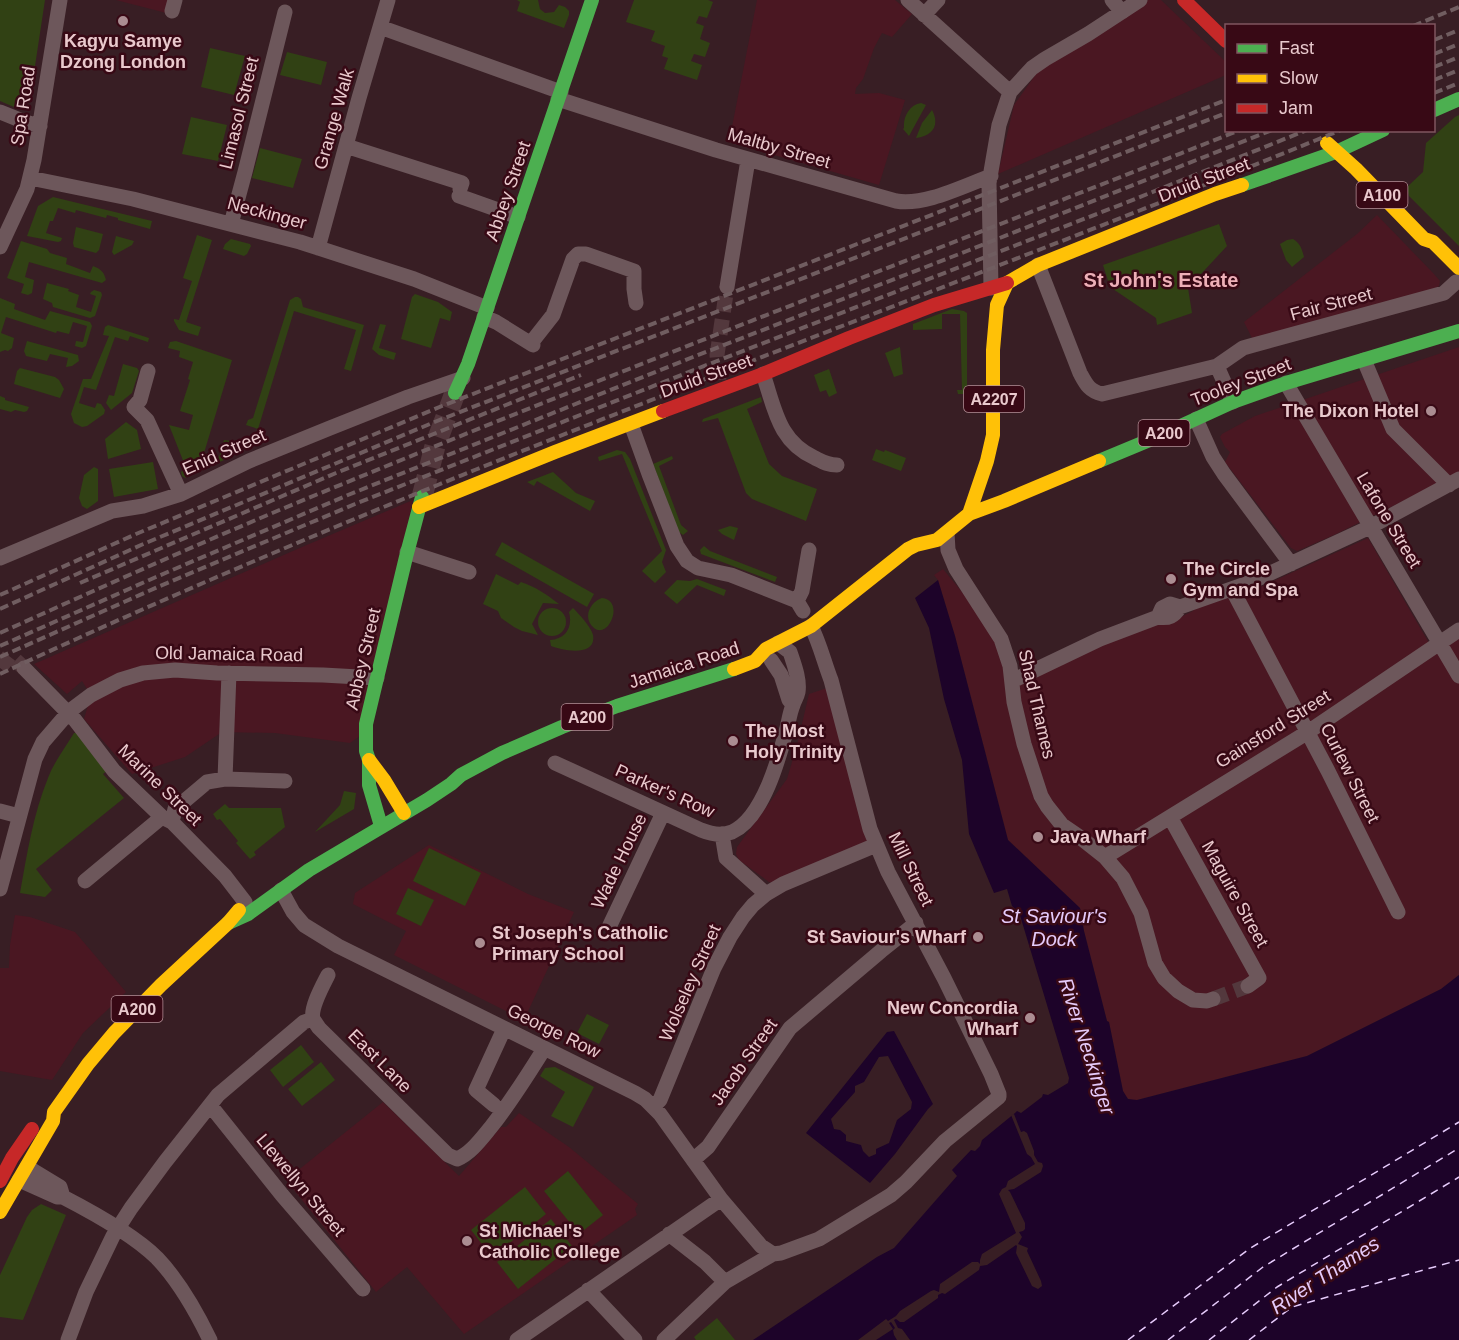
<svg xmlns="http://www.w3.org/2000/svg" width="1459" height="1340" font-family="Helvetica,sans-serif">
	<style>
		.built { fill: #4a1722 }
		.green { fill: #314114 }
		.water { fill: #1d0329; fill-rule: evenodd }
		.pier { fill: #381e24 }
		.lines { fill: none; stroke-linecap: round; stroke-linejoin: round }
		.ferry { stroke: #e5cafa; stroke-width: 1.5; stroke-dasharray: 8 6; stroke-linecap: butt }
		.street-tunnel { stroke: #53383d; stroke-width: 15; stroke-dasharray: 15 8; stroke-linecap: butt }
		.secondary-tunnel { stroke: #53383d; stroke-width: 21; stroke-dasharray: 21 10; stroke-linecap: butt }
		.street { stroke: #6d575b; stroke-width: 15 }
		.fast { stroke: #4caf50; stroke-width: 14 }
		.slow { stroke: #ffc107; stroke-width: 14 }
		.jam { stroke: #c62828; stroke-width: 14 }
		.rail { stroke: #705d60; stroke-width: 4; stroke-dasharray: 9 4.5; stroke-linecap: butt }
		.poi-dot { fill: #ab8d92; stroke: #380915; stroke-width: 2 }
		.labels { text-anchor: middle; stroke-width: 5; stroke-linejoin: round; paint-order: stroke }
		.shield { fill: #380915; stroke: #b48f96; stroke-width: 1.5 }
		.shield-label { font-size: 16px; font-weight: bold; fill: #e9c9cd }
		.poi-label { font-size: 18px; font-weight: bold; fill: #e9c9cd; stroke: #380915; text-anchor: start }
		.street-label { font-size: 18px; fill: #e9c9cd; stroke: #380915 }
		.neighbourhood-label { font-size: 20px; font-weight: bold; fill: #edafb7; stroke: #380915 }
		.water-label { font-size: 20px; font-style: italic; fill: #e5cafa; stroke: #380915 }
	</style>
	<rect width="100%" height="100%" fill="#381e24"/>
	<path class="built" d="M116,0H178L174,15Z
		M757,0H895L912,14L892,37L882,33L874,48L863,79L856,88L855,94L879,93L905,100L879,185L729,142Z
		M1148,0H1161L1226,62V75L998,174L1014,105L1041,67Z
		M1377,215L1434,274L1440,281L1439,286L1436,288L1253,340L1244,322L1357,234Z
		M1459,347V472L1452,477L1334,535L1297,551L1291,548L1225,462L1230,452L1225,447L1220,437L1222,434L1255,416Z
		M413,500L360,736L350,743L275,733L222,732L185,757L132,774L84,719L91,695L82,681L67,694L34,664L302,547Z
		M1368,538L1433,650L1459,634V975L1441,989L1307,1056L1137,1100H1131L1126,1097L1123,1091L1109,1022L1107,1021L1084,931L1080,908L1008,840L955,636L938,580L934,575L943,569L967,598L999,645L1005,664L1006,691L1147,624H1167L1193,611L1197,604L1223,595L1247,593Z
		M830,687L870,840L775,883L769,882L739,860L736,854L737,847L787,779L797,745L809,694Z
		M429,845L528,894L574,912L524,1020L394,955L406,931L353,904L355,893Z
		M15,915L30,917L75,932L126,992L83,1033L52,1080L0,1071V968H9L10,945Z
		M383,1102L459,1176L501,1127H506L519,1113L569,1147L638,1204L635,1209L637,1215L464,1334L407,1267L376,1292L286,1180Z"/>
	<path class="green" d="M0,0H45L30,99L14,107L0,101Z
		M517,0H538L540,9L545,13L554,12L559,5L565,7L569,11V15L564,28L517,11L520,2Z
		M634,0H708L713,2L707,18L699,16L696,23L704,26L700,39L710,43L705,57L694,54L691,61L702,65L697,80L664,69L668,58L662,56L665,46L651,41L655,31L626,22Z
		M210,48L245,56L234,95L201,87Z
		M287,52L327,62L321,85L280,75Z
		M921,103L926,105L909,136L903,129L904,128C903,117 909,105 921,103Z
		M932,110C940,125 933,136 916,138L922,123Z
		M1459,115V246L1409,196L1407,187L1423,172L1426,143L1455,117Z
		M191,117L227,125L218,161L182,154Z
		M260,148L302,159L293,188L252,178Z
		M53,197L152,221L150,229L118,220V218L107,215L106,218L76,210L75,213L58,208L53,221H50L46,233L62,238L61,241L58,242L27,236L38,206Z
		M1219,224L1227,246L1188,288L1192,313L1157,325L1156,318L1110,287L1103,265Z
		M76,227L103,234L99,250L96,253L74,247L73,243Z
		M197,235L212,240L186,322L201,327L198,336L179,330L174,321V319L179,320L192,281L183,278Z
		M116,236L134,241L132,245L114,255L112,252Z
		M231,239L250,244L251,246L247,254L244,256L223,249L225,244Z
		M1293,239C1300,243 1302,249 1304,257L1292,267L1286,260L1280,244L1287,240Z
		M21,241L47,249L50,253L67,258L66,264L90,273L93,266C101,269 104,272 106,280L102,283L29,262L25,277L34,280L32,293L28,295L21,293L24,284L7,278Z
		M47,283L69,289L68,291L79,295L76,307L91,312L96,296L90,294L91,292L94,290L101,292L102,295L95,316L90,318L53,307L52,303L43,299Z
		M415,294L438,302L452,312L450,321L440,318L431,348L401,339L412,297Z
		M295,297H298L301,299L303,307L364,325L351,371L344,369L356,330L294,311L258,429L246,425L248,420L253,418L290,300Z
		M0,298L15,304L14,309L45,320L50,311L90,322L92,326L86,346L82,348L75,346L76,341L83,342L87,326L73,322L69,334L57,331L56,333L6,317L1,333L14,338L12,348L8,351L5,350L0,352Z
		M952,309L964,311L967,313V394H958L957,390H962L960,314H942V329L913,330V324Z
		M380,324L386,325L379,348L396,353L394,360L379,355L372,349Z
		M108,325L149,338L148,342L130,336L128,341L115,337L96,390L84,387L79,403L95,408L97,403L101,404L105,410L104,414L87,426L82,427L74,423L71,414L83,379H91L109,336L103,335L105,327Z
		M27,341L78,355L79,361L72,366L66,367L68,358L50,354L47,361L26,356L24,351Z
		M176,341L232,360L204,453L219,457L224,440L231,441L230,447L237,454L185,478L182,476L181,472L186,468L169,425L189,430L193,415L180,411L190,380L188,379L193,362L179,357L180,351L168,348L170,342Z
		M900,347L903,374L894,377L885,353Z
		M123,364L137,368L139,371L132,393L111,410L106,403L109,395L114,396Z
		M20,368L55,377L59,380L64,389L60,398L14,384L17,371Z
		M829,369L837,393L829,397L826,390L820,392L814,375Z
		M0,396L5,398V400L29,407L27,411L24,412L15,410L11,412L0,409Z
		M761,397L762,402L747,409L769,464L782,476L817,489L806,521L752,499L746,493L718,418L702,422L703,419Z
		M126,422L137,430L141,449L108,459L105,439Z
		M876,449L884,452L885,450L906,458L901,471L872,460Z
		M617,450L625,452L630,459L666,550L662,562L666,572L655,583L642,571L662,551L622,454L599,461L598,457Z
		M672,456L673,459L659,466L681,525L688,531L683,535L679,532L653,464Z
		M153,462L158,489L114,497L109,469Z
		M94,467L98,469V501L87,509L82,506L79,498L84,475Z
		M553,472L576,493L595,501L590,511L537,481L534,486L527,482Z
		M730,526L738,528L734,540L722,534L718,530Z
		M502,542L594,594L587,607L495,555Z
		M704,546L710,551L777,577L775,582L701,554L700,550Z
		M496,574L518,585L521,582C536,587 546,594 559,604L543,603L532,624L538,635L522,631L514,627L501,618L498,611L483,604Z
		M697,579L726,590L724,596L697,585L677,604L664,593L677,580L690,581Z
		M602,598C625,600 609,640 594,628C582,618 590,602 602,598Z
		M538 622a14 14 0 1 1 28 0a14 14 0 1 1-28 0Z
		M573,608C579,614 591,627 593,635C597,658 561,650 551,646L550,640C566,639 573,627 569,612Z
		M74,733H77L109,769L103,774L124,798L36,869L52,890L45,897L20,893C27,854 33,815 48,778C54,762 65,748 74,733Z
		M344,791L356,793L354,809L315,832L340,805Z
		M225,804L229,808H281L285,827L254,852L256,855L250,859L236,843L238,841L220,819L217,820L213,814Z
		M429,848L481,873L465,906L413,881Z
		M408,888L434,900L421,926L396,914Z
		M587,1014L609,1025L599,1044L577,1033Z
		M301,1045L314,1062L283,1087L270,1070Z
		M321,1062L335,1080L302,1106L288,1089Z
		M555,1067L594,1087L573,1127L551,1116L565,1092L540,1076L545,1068Z
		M568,1171L603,1215L579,1234L544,1191Z
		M525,1187L546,1214L492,1257L471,1230Z
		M41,1204L66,1215L23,1320L0,1317V1275L27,1217L32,1210Z
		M551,1219L572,1246L518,1289L497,1262Z
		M717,1318L735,1340H696L694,1337Z"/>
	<path class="water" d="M938,580L955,636L1008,840L1080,908L1084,931L1107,1021L1109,1022L1123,1091L1128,1099L1137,1100L1307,1056L1441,989L1459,975V1340H753L877,1257L894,1248L957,1176L952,1170L971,1150L975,1151L980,1146L982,1140L1015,1113L1017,1111L1021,1113L1042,1097L1043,1094L1048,1095L1068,1083L1069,1078L1019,912L1012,906L1007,889L994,893L969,834L962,760L944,699L929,628L915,598Z
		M894,1031L933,1104L928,1109L895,1154L870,1183L806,1133L887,1032ZM888,1056L912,1102L911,1109L897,1120L889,1143L876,1149V1154L869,1157L863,1151L861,1145L846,1141V1135L840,1130L834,1129L831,1119L855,1092V1086L864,1082L879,1057Z"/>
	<path class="pier" d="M1014,1114L1021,1132L1024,1131L1027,1133L1034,1151V1155L1038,1162L1042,1163L1043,1166L1041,1172L1014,1189L1008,1190L1010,1192L1025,1223V1229L1023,1231L1019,1232L1022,1237L1018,1244L1028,1248L1027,1251L1041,1281L1042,1286L1038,1289L1032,1286L1016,1253L1017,1246L1016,1245L987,1265L980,1266L979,1270L945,1294L942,1293L938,1295V1298L904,1322H900L896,1319L894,1320L898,1328L902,1329L910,1340H897L894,1335L893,1330L895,1328L891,1322L889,1323L893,1329L876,1340H858L886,1319L888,1321L896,1316L900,1311L931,1291L934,1290L939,1292L940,1284L972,1262H978L980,1264V1260L982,1254L1016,1233L999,1194L1002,1189L1006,1187L1008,1181L1035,1164L1031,1157L1027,1154L1011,1115Z"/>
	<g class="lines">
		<path class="ferry" d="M1128,1340L1249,1249L1459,1122
			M1168,1340L1263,1267L1459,1148
			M1209,1340L1277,1287L1459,1177
			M1249,1340L1292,1307L1459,1260"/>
		<path class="street-tunnel" d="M719,380L717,355L727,287
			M0,668L9,656L12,657L24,668
			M1213,999L1248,986"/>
		<path class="secondary-tunnel" d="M422,497L435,446L455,393"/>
		<path class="street" d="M908,0L1010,92
			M1112,0L1122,12
			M172,11L175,0
			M924,15L938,0
			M380,27L561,92
			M558,99L716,150L896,201C925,206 963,186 991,176
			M0,112L25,122L40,126
			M346,146L462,183L460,189
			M30,178L133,199L300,242L414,279L487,308
			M459,196L518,217
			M231,224L245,172L285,12
			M0,247L27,189L34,160L60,0
			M318,248L359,98L388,0
			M1038,265L1080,373C1086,384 1089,391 1102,394L1217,366L1243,348L1250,346L1444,293L1456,282
			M727,287L748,160
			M991,288L989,183L999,125L1010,92L1032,68L1045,59L1088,34L1140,0
			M484,317L496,322L533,345
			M531,343L553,315L573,259L578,254H586L634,271V289L636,303
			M1364,360L1393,429L1449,485
			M1217,366L1233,402
			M148,371L140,400L134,407L147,420L181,494
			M763,374C775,409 778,441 815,458C823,462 828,465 837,465
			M1286,383L1459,676
			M1196,419L1213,457L1224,474L1291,564
			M631,424L649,474L677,546L687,561L698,568L731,575L797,601L803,611
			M947,533L948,550L956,569L1001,639L1010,666L1014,702L1024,744L1041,796L1047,806L1062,825L1081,838L1105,857L1123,878L1141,913L1155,963L1164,978L1178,991L1193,1000L1207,1001L1213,999
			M407,552L469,572
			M0,558L112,511L143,506L181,494L249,461L330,428L408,397L463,378
			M1232,589L1328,771L1398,912
			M797,601L802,591L809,550
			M1158,617L1162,608L1170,604L1180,607L1251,582L1370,527L1459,479
			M771,660L781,675L789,700L793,704
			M24,668L75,720L114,771L162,817L172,822L225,876L245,902
			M1012,681L1100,639L1158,617C1169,619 1174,616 1180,607
			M555,763L701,830C711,834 722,836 732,832C763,818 779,758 787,728C789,720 790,712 793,705C794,701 797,697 798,692C800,679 794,664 790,652L778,643
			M225,779L229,673
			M0,811L19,816
			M1170,817L1259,978L1248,986
			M172,822L175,809L207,782L225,779L285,781
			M722,834L726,858L766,894
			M1105,857L1308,732L1459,630
			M85,881L162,817
			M0,889L35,759L43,742L68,713L75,707L91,695L120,680L143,673L175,670L217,673L323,675L377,678
			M281,890L293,912L304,925L338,946L635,1093L645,1099L660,1114L721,1199L761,1246L773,1254
			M610,925L663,813
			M328,975C323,985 310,1008 313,1019C315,1022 317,1025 319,1028L448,1155L457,1159C471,1153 481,1139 491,1127C511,1102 527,1076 544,1049
			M210,1105L282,1195L363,1289
			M494,1105L476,1090L504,1029
			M653,1107L660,1100L714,968L730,937L743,917L753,905L766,894L783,884L876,845
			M693,1160L708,1147L790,1028L881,951L916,923
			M27,1167L60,1187L63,1197
			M19,1180L57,1197H63C92,1212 134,1235 157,1258C179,1281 196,1311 210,1340
			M669,1234L705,1262L725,1282
			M588,1290L635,1340
			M68,1340L86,1292L113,1236L131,1208L165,1162L218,1095L304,1022L313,1019
			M517,1340L721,1199
			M664,1340L725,1282L773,1254L781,1253L819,1239L891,1195L906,1182L945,1141L999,1097V1094L991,1074L944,978L888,872L870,829L831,680C824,662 820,644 811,626"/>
		<path class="fast" d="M1434,110L1459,99
			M1242,185L1336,152L1383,130
			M455,393L468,364L592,0
			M1099,461L1152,439L1233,402L1286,383L1459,331
			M381,826L369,785V760L366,751V724L406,557L422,497
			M228,923L248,914L309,870L427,800L451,784L461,775L502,753L562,727L617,706L734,669"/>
		<path class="slow" d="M1327,143L1356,169L1424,239L1433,242L1459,268
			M419,507L555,452L663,411
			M969,514L987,461L993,435V350L997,305L1007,283L1038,265L1215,194L1242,185
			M734,669L755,661L766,649L811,626L908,549L916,545L937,540L969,514L1004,501L1099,461
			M369,760L384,780L404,813
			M0,1212L53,1121L54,1112L88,1064L114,1033L161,985L228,923L239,910"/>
		<path class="jam" d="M1184,0L1226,41
			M663,411L763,374L849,338L934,305L1007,283
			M0,1181L12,1158L32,1129"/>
		<path class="rail" d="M1413,26L1459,7
			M1434,40L1459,30
			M1434,54L1459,44
			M1434,67L1459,57
			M1434,80L1459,70
			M1434,93L1459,83
			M80,583L336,473L581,375
			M0,595L136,534L442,406L1226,100
			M0,609L141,545L437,421L1226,113
			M0,633C115,581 229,530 345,483C642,361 942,248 1240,130
			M0,646L156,577L348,495L693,357L967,251L1272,130
			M0,657L160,586L355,504L699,368L1125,203L1307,130
			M0,674C438,470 895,312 1341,130"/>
	</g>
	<g class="poi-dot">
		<circle cx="123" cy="21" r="6"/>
		<circle cx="1431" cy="411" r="6"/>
		<circle cx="1171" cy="579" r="6"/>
		<circle cx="733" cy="741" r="6"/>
		<circle cx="1038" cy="837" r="6"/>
		<circle cx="978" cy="937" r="6"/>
		<circle cx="480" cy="943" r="6"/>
		<circle cx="1030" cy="1018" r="6"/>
		<circle cx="467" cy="1241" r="6"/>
	</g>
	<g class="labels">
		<g class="shield">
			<rect x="1356.5" y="182" width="51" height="26" rx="4.5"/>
			<rect x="964" y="386" width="60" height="26" rx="4.5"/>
			<rect x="1138.5" y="420" width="51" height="26" rx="4.5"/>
			<rect x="561.5" y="704" width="51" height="26" rx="4.5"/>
			<rect x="111.5" y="996" width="51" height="26" rx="4.5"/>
		</g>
		<g class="shield-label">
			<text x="1382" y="201">A100</text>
			<text x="994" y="405">A2207</text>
			<text x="1164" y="439">A200</text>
			<text x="587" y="723">A200</text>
			<text x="137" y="1015">A200</text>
		</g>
		<g class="poi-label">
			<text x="123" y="47" text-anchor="middle">Kagyu Samye<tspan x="123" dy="21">Dzong London</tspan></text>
			<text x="1419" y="417" text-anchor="end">The Dixon Hotel</text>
			<text x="1183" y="575">The Circle<tspan x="1183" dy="21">Gym and Spa</tspan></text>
			<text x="745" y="737">The Most<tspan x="745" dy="21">Holy Trinity</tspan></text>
			<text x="1050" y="843">Java Wharf</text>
			<text x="492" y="939">St Joseph's Catholic<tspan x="492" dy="21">Primary School</tspan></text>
			<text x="966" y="943" text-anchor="end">St Saviour's Wharf</text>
			<text x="1018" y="1014" text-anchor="end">New Concordia<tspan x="1018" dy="21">Wharf</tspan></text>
			<text x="479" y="1237">St Michael's<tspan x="479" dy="21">Catholic College</tspan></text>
		</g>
		<g class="street-label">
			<text transform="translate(23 106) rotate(-81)" y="6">Spa Road</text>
			<text transform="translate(239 113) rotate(-76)" y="6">Limasol Street</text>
			<text transform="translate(334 119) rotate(-74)" y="6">Grange Walk</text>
			<text transform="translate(779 148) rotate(16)" y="6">Maltby Street</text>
			<text transform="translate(1204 180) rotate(-21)" y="6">Druid Street</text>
			<text transform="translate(508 191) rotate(-71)" y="6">Abbey Street</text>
			<text transform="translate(267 213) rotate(15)" y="6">Neckinger</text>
			<text transform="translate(1331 304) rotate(-15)" y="6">Fair Street</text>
			<text transform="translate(706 376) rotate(-20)" y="6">Druid Street</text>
			<text transform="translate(1241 382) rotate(-21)" y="6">Tooley Street</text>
			<text transform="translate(224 452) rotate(-24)" y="6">Enid Street</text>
			<text transform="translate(1389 520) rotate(59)" y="6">Lafone Street</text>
			<text transform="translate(229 654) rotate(1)" y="6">Old Jamaica Road</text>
			<text transform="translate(363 659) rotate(-77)" y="6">Abbey Street</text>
			<text transform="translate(684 665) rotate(-18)" y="6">Jamaica Road</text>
			<text transform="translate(1037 704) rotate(77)" y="6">Shad Thames</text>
			<text transform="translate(1273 729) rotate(-32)" y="6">Gainsford Street</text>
			<text transform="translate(1350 773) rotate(63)" y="6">Curlew Street</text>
			<text transform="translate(160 785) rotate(44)" y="6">Marine Street</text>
			<text transform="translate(665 791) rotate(24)" y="6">Parker's Row</text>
			<text transform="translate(619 861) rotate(-64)" y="6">Wade House</text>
			<text transform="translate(911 869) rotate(64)" y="6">Mill Street</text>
			<text transform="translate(1235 894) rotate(61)" y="6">Maguire Street</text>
			<text transform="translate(690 983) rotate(-66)" y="6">Wolseley Street</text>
			<text transform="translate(554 1031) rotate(26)" y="6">George Row</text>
			<text transform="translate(380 1061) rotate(45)" y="6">East Lane</text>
			<text transform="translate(744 1062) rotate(-55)" y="6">Jacob Street</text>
			<text transform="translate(301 1185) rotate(50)" y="6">Llewellyn Street</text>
		</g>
		<g class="neighbourhood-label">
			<text x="1161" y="287">St John's Estate</text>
		</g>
		<g class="water-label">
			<text x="1054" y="923">St Saviour's<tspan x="1054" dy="23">Dock</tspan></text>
			<text transform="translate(1087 1046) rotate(72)" y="7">River Neckinger</text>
			<text transform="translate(1325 1275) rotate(-33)" y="7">River Thames</text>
		</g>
	</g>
	<rect x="1225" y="24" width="210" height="108" fill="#380915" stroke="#7f565f" stroke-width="1.5"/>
	<rect x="1237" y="44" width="30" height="9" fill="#4caf50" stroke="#7f565f" stroke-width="1.5"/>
	<text x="1279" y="54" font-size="18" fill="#e9c9cd">Fast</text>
	<rect x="1237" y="74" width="30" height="9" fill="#ffc107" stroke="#7f565f" stroke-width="1.5"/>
	<text x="1279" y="84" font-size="18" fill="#e9c9cd">Slow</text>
	<rect x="1237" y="104" width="30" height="9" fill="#c62828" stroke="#7f565f" stroke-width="1.5"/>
	<text x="1279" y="114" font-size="18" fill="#e9c9cd">Jam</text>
</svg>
